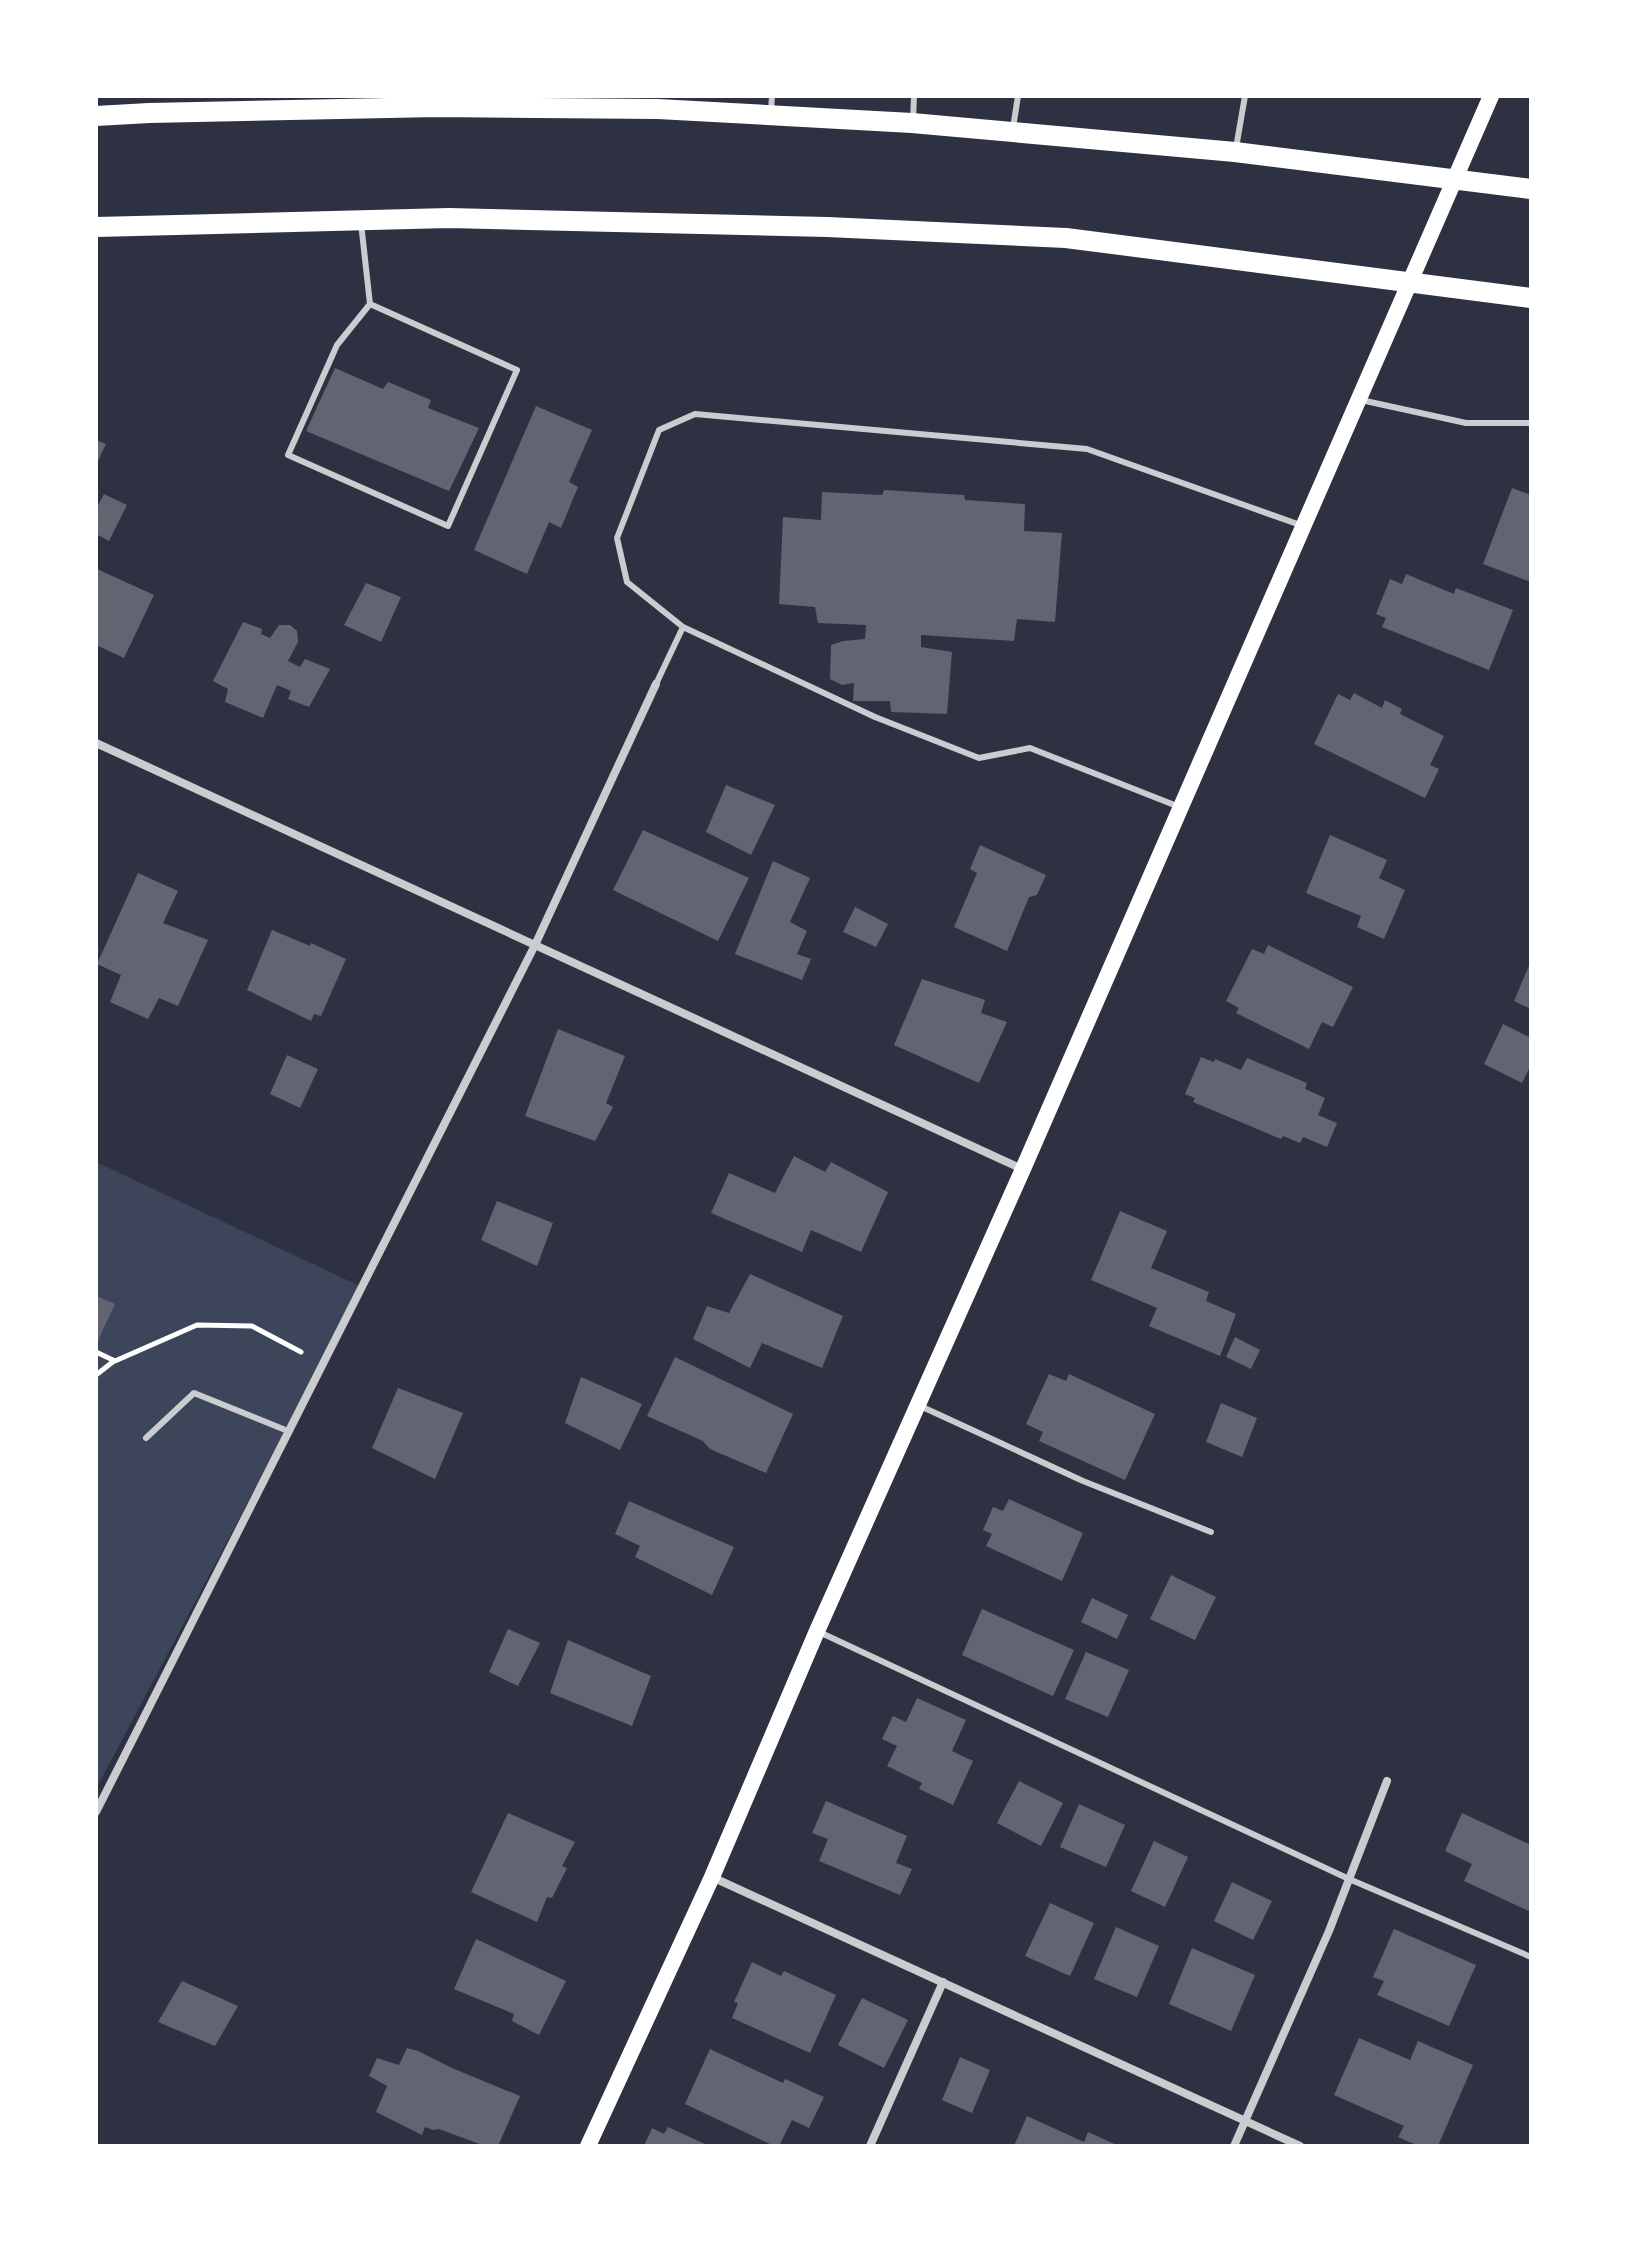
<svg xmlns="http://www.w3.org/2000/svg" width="1627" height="2242" font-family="Barlow,sans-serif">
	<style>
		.green { fill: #3c4559 }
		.building { fill: #626471 }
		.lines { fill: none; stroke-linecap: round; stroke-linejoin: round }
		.path { stroke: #fff; stroke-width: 5 }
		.service { stroke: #caccd0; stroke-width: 6 }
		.minor { stroke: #caccd0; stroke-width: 8 }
		.secondary { stroke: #fff; stroke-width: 16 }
		.primary { stroke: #fff; stroke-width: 20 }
	</style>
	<rect width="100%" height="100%" fill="#2d3142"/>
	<path class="green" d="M96,1162L362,1287L96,1789Z"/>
	<path class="building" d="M335,368L383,389L388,382L431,400L428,408L479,428L449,491L306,431Z
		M536,406L592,430L569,482L578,487L561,528L549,522L527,574L474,550Z
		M96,440L106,444L96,465Z
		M1512,488L1531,495V582L1483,564Z
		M884,490L964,495L965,500L1025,504L1024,531L1062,533L1055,622L1017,619L1014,641L921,635V647L952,652L947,714L891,712L890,701H853L854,683L842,685L830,679L831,645L843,641L865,639L866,625L818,623L815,607L779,604L783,517L821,520L822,492L882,495Z
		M104,494L127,505L109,541L96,534V509Z
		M97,569L154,595L124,658L96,645Z
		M1406,574L1454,594L1456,588L1513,610L1489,670L1382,627L1386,618L1376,614L1390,579L1402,584Z
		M366,583L401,597L381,642L344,625Z
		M243,622L262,629L261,634L270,638L279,625H290L297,631L298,642L288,661L300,667L305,659L330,669L309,707L288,699L291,691L277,685L263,718L225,702L228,689L213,681Z
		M1354,693L1382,708L1385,700L1402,709L1400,714L1444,736L1430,765L1439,769L1425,798L1314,744L1338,694L1350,700Z
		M726,785L775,805L751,855L706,832Z
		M643,830L749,878L718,941L613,890Z
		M1330,835L1387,860L1379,878L1405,890L1384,939L1357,927L1361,916L1306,893Z
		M980,845L1046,875L1037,895L1029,897L1007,951L954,927L977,873L970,869Z
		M773,861L810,878L790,922L807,931L797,954L811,959L802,980L735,954Z
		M138,873L178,891L163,923L208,940L178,1006L159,998L148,1019L110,1002L121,975L97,964Z
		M855,907L888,924L876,947L843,932Z
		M272,930L310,946L311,943L346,959L321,1016L314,1014L311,1021L247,990Z
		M1268,945L1353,987L1333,1027L1322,1022L1309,1049L1236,1013L1239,1008L1226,1001L1252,949L1264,954Z
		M1531,961V1009L1514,1001Z
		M922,979L985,1000L981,1013L1007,1022L979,1083L894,1045Z
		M1503,1024L1531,1038V1065L1522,1083L1484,1064Z
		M558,1029L625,1056L606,1103L613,1107L595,1141L525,1116Z
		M287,1055L318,1069L300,1108L270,1094Z
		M1201,1057L1214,1062L1215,1059L1241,1070L1247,1058L1307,1083L1305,1089L1325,1098L1318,1115L1337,1123L1327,1147L1303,1137L1300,1143L1283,1136L1281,1139L1193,1102L1195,1098L1185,1094Z
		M794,1156L825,1172L831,1162L888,1192L861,1252L811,1230L802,1252L711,1213L729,1173L775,1193Z
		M497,1201L553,1223L537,1266L481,1240Z
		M1120,1211L1167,1231L1151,1268L1209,1292L1206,1301L1236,1314L1220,1356L1149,1326L1157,1308L1091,1280Z
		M750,1274L843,1316L822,1368L762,1343L750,1368L693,1339L707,1306L729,1313Z
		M96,1296L115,1304L96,1345Z
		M1235,1337L1260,1350L1251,1369L1226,1357Z
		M675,1357L793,1414L766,1473L710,1449L703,1441L647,1416Z
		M1049,1374L1066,1381L1069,1374L1155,1414L1125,1480L1039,1441L1043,1432L1026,1424Z
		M581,1377L642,1404L620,1450L565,1423Z
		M398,1388L463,1413L435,1479L372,1448Z
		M1221,1403L1257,1418L1242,1457L1206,1442Z
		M1009,1499L1083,1533L1062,1581L986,1546L992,1534L983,1530L993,1507L1003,1511Z
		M629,1501L734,1547L712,1595L635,1557L640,1546L615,1534Z
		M1171,1575L1216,1597L1195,1640L1150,1619Z
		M1092,1598L1128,1615L1117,1639L1081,1622Z
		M982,1609L1074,1650L1053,1696L962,1655Z
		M508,1629L540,1643L518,1686L489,1672Z
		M568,1640L651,1676L632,1726L550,1693Z
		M1086,1652L1129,1670L1108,1717L1065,1699Z
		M917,1698L966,1720L952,1751L973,1761L953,1805L919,1789L922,1783L887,1766L897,1746L882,1739L893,1716L906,1722Z
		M1019,1781L1063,1803L1041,1846L997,1823Z
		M826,1801L907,1836L896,1863L912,1869L900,1895L819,1861L828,1839L812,1833Z
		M1079,1804L1125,1825L1106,1867L1060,1847Z
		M508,1813L575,1842L562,1866L567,1868L552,1898L547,1897L537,1922L471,1892Z
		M1462,1813L1531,1845V1912L1464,1881L1472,1864L1445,1851Z
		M1154,1841L1188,1857L1165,1907L1131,1891Z
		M1232,1882L1272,1901L1253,1940L1214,1921Z
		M1050,1903L1094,1923L1070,1976L1025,1956Z
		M1116,1927L1159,1946L1137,1997L1094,1979Z
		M1394,1929L1476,1965L1449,2026L1377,1995L1384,1981L1373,1977Z
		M476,1939L566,1981L539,2035L512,2021L514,2014L454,1989Z
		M1192,1948L1255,1975L1231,2031L1169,2004Z
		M752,1962L781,1976L784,1971L836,1995L810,2053L732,2018L738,2003L734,2002Z
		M182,1981L238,2006L215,2046L158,2022Z
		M862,1998L908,2020L884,2068L838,2045Z
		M1359,2038L1410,2060L1418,2041L1473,2065L1438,2146H1419L1398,2137L1404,2126L1334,2095Z
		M407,2048L418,2051L452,2068L520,2096L498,2146H485L439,2129L433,2130L425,2127L422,2135L376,2112L387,2086L369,2076L377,2058L399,2065Z
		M710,2049L783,2083L785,2079L824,2097L809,2128L792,2120L779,2146H774L685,2104Z
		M960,2057L990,2070L972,2113L942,2100Z
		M1027,2116L1084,2142L1088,2132L1119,2146H1014Z
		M668,2127L705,2144L704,2146H644L652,2128L664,2134Z"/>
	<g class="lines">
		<path class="path" d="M96,1352L115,1361L197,1325L252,1326L301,1352
			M96,1375L114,1361"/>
		<path class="service" d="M771,111L772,96
			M913,120L914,96
			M1013,128L1018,96
			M1236,148L1245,96
			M361,223L370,304L517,370L448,526L288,455L337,345L370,304
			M1361,400L1466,423H1531
			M656,684L683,627
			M1177,806L1030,748L979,758L875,717L683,627L627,582L617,538L659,430L695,414L1087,449L1303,526
			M918,1405L1083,1481L1211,1532
			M146,1438L194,1393L288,1431
			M817,1631L1349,1879L1531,1957"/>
		<path class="minor" d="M96,743L1022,1169
			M96,1812L535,945L656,684
			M712,1877L1300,2146
			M870,2146L943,1982
			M1234,2146L1329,1931L1387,1781"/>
		<path class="secondary" d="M588,2146L712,1877L817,1631L1023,1169L1491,96"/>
		<path class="primary" d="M96,116L149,113L437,107L658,109L912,123L1235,152L1531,189
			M96,227L449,218L827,227L1066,238L1531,298"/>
	</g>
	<rect width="1627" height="2242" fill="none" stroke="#ffffff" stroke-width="196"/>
</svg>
